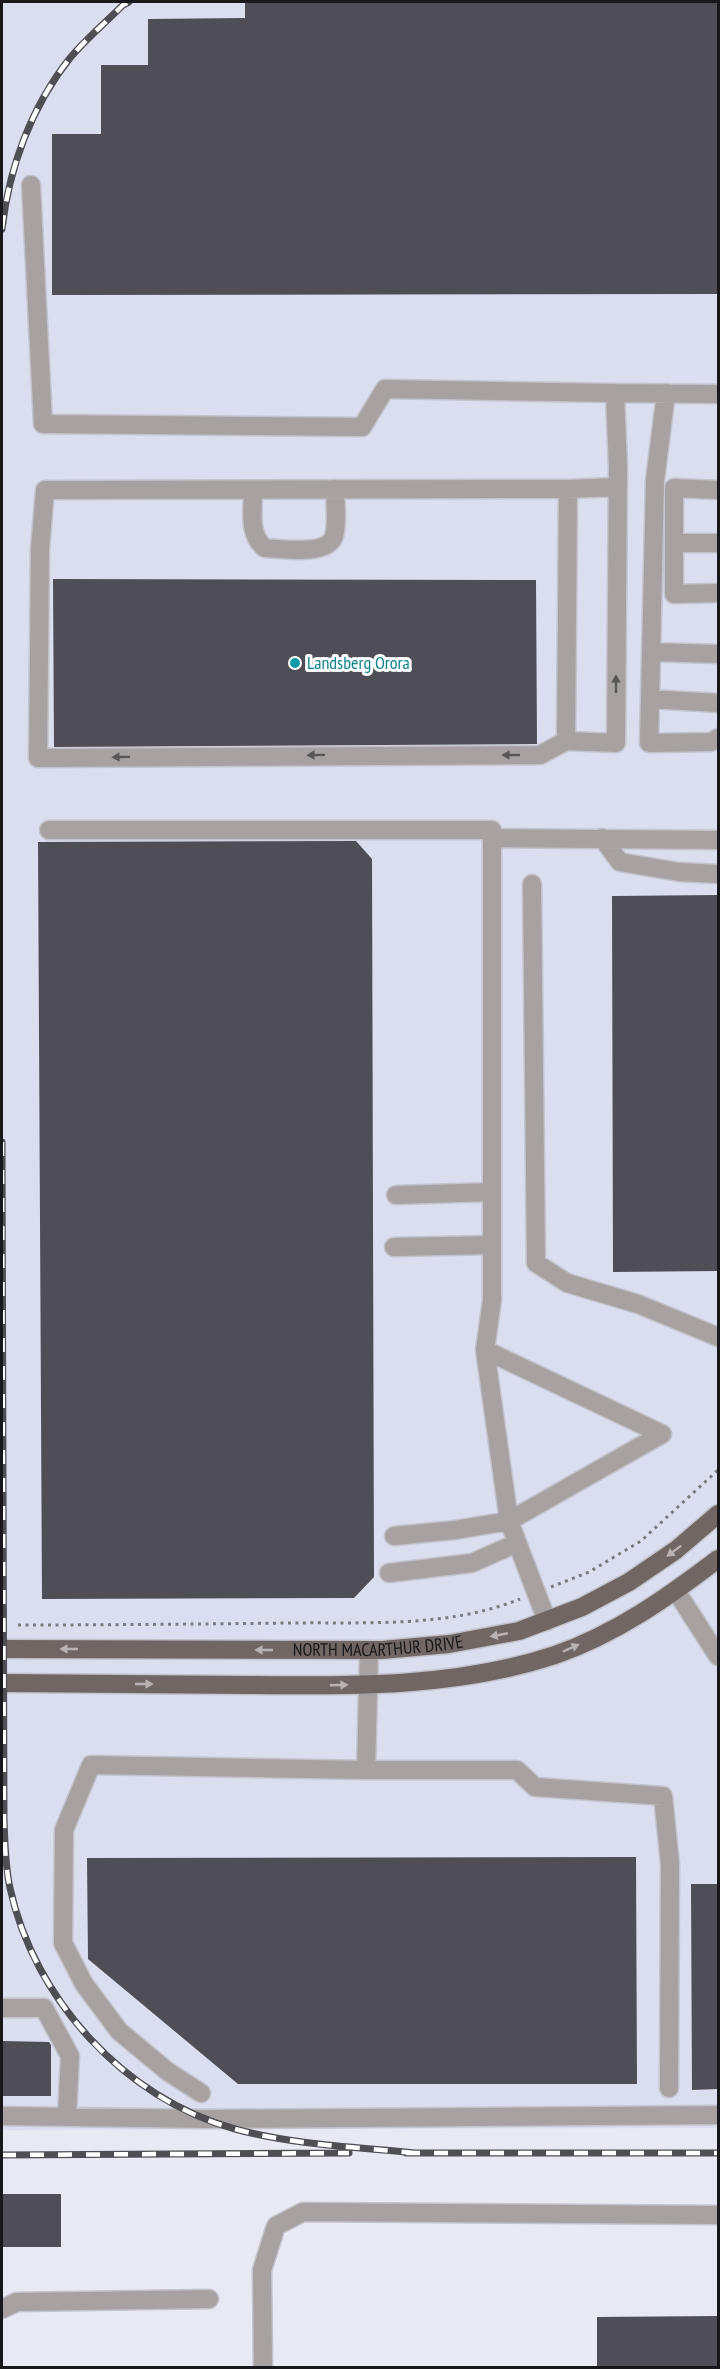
<svg xmlns="http://www.w3.org/2000/svg" width="720" height="2369" font-family="'PT Sans Narrow',sans-serif">
	<style>
		.built { fill: #dbdeef }
		.building { fill: #4f4e56 }
		.lines { fill: none; stroke-linecap: round; stroke-linejoin: round }
		.minor-casing { stroke: #c3c3cc; stroke-width: 21 }
		.major-casing { stroke: #c3c3cc; stroke-width: 21 }
		.path { stroke: #7b7b82; stroke-width: 3; stroke-dasharray: 3 4.5; stroke-linecap: butt }
		.minor { stroke: #a7a2a1; stroke-width: 18 }
		.major { stroke: #706765; stroke-width: 18 }
		.rail-casing { stroke: #4e4e54; stroke-width: 7 }
		.rail { stroke: #fff; stroke-width: 4.5; stroke-dasharray: 14; stroke-linecap: butt }
		.oneway { fill: #585658 }
		.oneway2 { fill: #b8b3b2 }
		.culture-dot { fill: #0f9aa8; stroke: #fff; stroke-width: 2 }
		.labels { text-anchor: middle; stroke-width: 6; stroke-linejoin: round; paint-order: stroke }
		.culture-label { font-size: 18px; fill: #0d838f; stroke: #fff; text-anchor: start }
		.street-label { font-size: 18px; fill: #18181c; stroke: #fff }
	</style>
	<rect width="100%" height="100%" fill="#e8e9f3"/>
	<path class="built" d="M2,2H718V2128L2,2130Z"/>
	<path class="building" d="M245,2H718V294L52,295V134H101V65H148V19L245,18Z
		M53,579L536,580L537,744L54,747Z
		M356,841L372,859L374,1577L354,1598L42,1599L38,842Z
		M718,895V1271L613,1272L612,896Z
		M636,1857L637,2084H238L88,1959L87,1858Z
		M691,1884H718V2089L692,2090Z
		M2,2041L49,2042L51,2045V2096H2Z
		M2,2194H61V2247H2Z
		M718,2316V2367H597V2317Z"/>
	<g class="lines">
		<defs>
			<path id="minor" d="M31,185L43,424L362,427L385,389L615,393
				M666,393L655,480L649,743L711,742L718,738
				M617,487L568,489L45,490L40,549L38,758L540,755L566,741L616,743L618,467L615,393L718,394
				M253,490C253,510 248,535 265,548C282,549 328,556 334,536C338,523 335,503 335,489
				M718,490L674,488V594L718,593
				M674,543H718
				M651,652L718,654
				M650,699L718,703
				M566,741L568,489
				M49,830H492V1300L485,1350L662,1434L509,1521L547,1621
				M492,838L718,840
				M602,838L620,862L679,872L718,874
				M532,884L536,1263L567,1283L638,1304L718,1337
				M396,1195L492,1192
				M394,1247L492,1245
				M394,1536L455,1530L509,1521L485,1350
				M389,1573L472,1563L517,1543
				M676,1591L718,1656
				M369,1650L366,1770H517L535,1787L663,1796L670,1864L669,2088
				M2,2008H44L70,2056L67,2117
				M201,2093L167,2071L119,2031L84,1984L63,1943L64,1830L91,1765L366,1770
				M2,2116L207,2119L718,2115
				M2,2309L17,2302L209,2299
				M263,2368L262,2270L276,2226L303,2212L718,2215"/>
			<g id="major">
				<path id="s1" d="M2,1649L382,1650L449,1644L519,1631L582,1607L629,1582L676,1550L718,1514"/>
				<path d="M2,1683C83,1684 164,1684 246,1685C349,1686 456,1688 555,1655C616,1634 668,1597 718,1559"/>
			</g>
		</defs>
		<use href="#minor" class="minor-casing"/>
		<use href="#major" class="major-casing"/>
		<path class="path" d="M551,1587L589,1572L641,1541L718,1470
			M18,1625C109,1625 200,1624 291,1623C367,1622 448,1628 520,1599"/>
		<use href="#minor" class="minor"/>
		<use href="#major" class="major"/>
		<defs>
			<path id="rail" d="M2,229C9,168 31,107 70,58C86,39 105,23 123,5L129,2
				M2,1142L4,1820C5,1843 5,1865 10,1888C34,1999 125,2099 235,2129C294,2145 356,2147 415,2153
				M406,2153H718
				M2,2155L349,2153"/>
		</defs>
		<use href="#rail" class="rail-casing"/>
		<use href="#rail" class="rail"/>
	</g>
	<defs><path id="oneway-solid" d="M-6-.8H1V-3.2L6.5 0L1 3.2V.8H-6Z" transform="scale(1.5)"/></defs>
	<g class="oneway">
		<use href="#oneway-solid" transform="translate(616 684) rotate(-90)"/>
		<use href="#oneway-solid" transform="translate(316 755) rotate(179)"/>
		<use href="#oneway-solid" transform="translate(511 755) rotate(-180)"/>
		<use href="#oneway-solid" transform="translate(121 757) rotate(179)"/>
	</g>
	<g class="oneway2">
		<use href="#oneway-solid" transform="translate(674 1551) rotate(143)"/>
		<use href="#oneway-solid" transform="translate(499 1635) rotate(169)"/>
		<use href="#oneway-solid" transform="translate(571 1648) rotate(-24)"/>
		<use href="#oneway-solid" transform="translate(69 1649) rotate(-180)"/>
		<use href="#oneway-solid" transform="translate(264 1650) rotate(-180)"/>
		<use href="#oneway-solid" transform="translate(144 1684)"/>
		<use href="#oneway-solid" transform="translate(339 1685) rotate(-2)"/>
	</g>
	<circle class="culture-dot" cx="295" cy="663" r="6"/>
	<g class="labels">
		<g class="culture-label">
			<text x="307" y="669">Landsberg Orora</text>
		</g>
		<g class="street-label">
			<text dy="6" stroke="none"><textPath href="#s1" startOffset="376">NORTH MACARTHUR DRIVE</textPath></text>
		</g>
	</g>
	<rect width="720" height="2369" fill="none" stroke="#18181c" stroke-width="6"/>
</svg>
